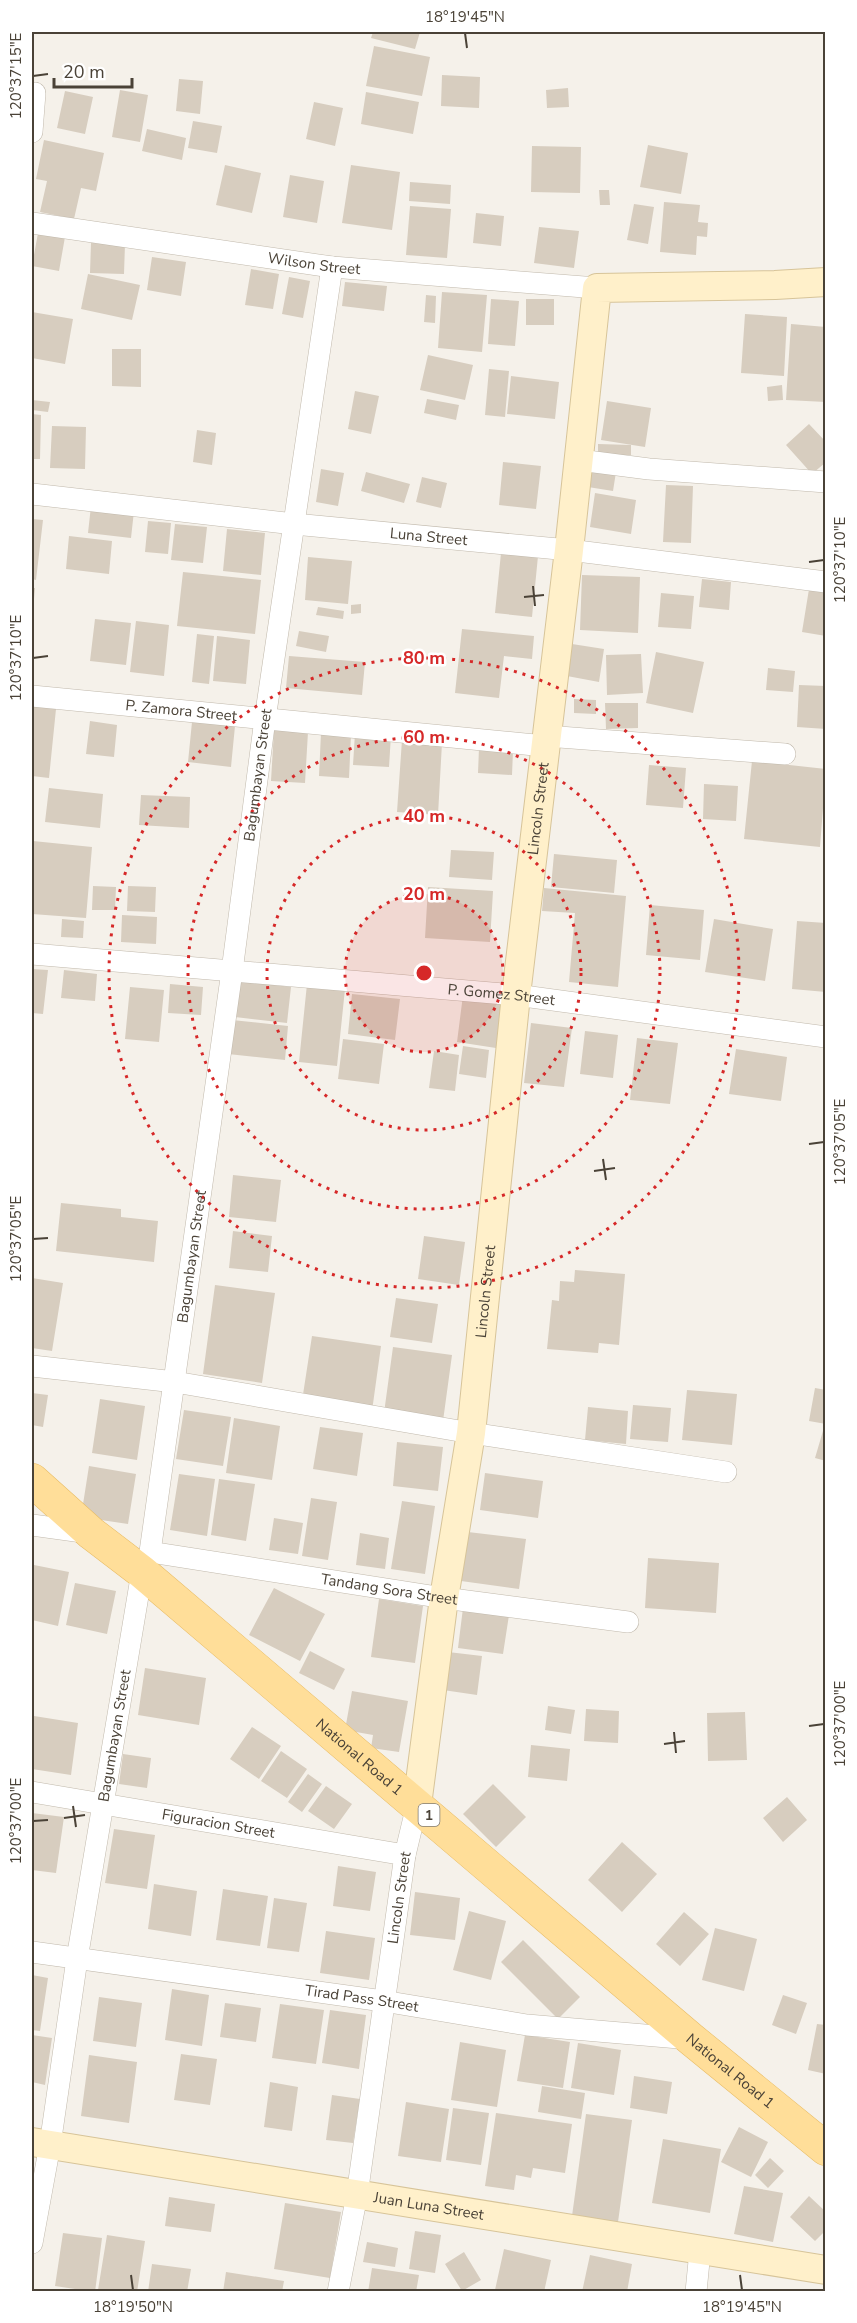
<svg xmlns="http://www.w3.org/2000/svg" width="857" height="2323" font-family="'Nunito Sans',sans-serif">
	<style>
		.building { fill: #d7cdbf }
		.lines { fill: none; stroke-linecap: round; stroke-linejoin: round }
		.street-casing { stroke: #c1b9ac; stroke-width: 22 }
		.secondary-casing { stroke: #d7c499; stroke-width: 30 }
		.primary-casing { stroke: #e8bc65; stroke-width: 34 }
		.street { stroke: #fff; stroke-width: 21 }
		.secondary { stroke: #fff0ca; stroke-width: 28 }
		.primary { stroke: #ffde99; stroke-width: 33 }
		.ticks { fill: none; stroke: #4a4237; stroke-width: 2 }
		.ring { fill: none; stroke: #d62828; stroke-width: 3; stroke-dasharray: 3 6 }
		.labels { text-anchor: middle; stroke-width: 5; stroke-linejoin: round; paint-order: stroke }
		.shield { fill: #fff; stroke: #807b73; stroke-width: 1.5 }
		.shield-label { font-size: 14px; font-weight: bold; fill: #4a4237 }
		.street-label { font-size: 15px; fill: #4a4237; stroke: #fff }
		.centre { fill: #d62828; stroke: #fff; stroke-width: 3 }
		.ring-label { font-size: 18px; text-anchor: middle; font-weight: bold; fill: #d62828; stroke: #fff; stroke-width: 5; stroke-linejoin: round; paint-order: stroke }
		.neatline { fill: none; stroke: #4a4237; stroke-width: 2 }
		.ticks-label { font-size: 15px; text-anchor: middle; fill: #4a4237 }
	</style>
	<rect width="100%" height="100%" fill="#f5f1ea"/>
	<path class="building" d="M373,32H420L415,49L371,38Z
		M374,46L430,57L422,96L366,86Z
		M442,75L480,77L479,108L441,106Z
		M179,79L203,81L200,114L176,111Z
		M568,88L569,107L547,108L546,90Z
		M120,90L148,95L140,142L112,137Z
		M65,91L93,97L85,134L57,128Z
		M366,92L419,102L413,134L361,124Z
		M314,102L343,108L335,146L306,139Z
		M193,121L222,126L217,153L188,148Z
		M147,129L186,138L182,160L142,151Z
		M44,140L104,153L96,191L81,188L74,219L40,212L47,181L36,179Z
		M648,145L688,153L681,194L640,187Z
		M532,146L581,147L580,193L531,192Z
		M225,165L261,173L252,213L216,205Z
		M351,165L400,172L392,230L342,223Z
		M290,175L324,181L317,223L283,217Z
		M410,182L451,185L450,204L409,201Z
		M599,190H609L610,205H600Z
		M664,202L700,205L698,222L708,223L707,237L697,236L696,255L660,252Z
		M634,204L654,207L648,244L627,240Z
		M410,206L451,209L447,258L406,255Z
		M476,213L504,216L501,246L473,243Z
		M539,227L579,231L574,268L534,263Z
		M38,233L65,237L59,271L32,266Z
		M91,243L125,244L124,274L90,273Z
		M152,257L186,262L181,296L147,290Z
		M251,269L279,274L273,309L245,305Z
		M88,274L140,285L132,320L81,309Z
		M289,277L310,281L303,318L282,314Z
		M345,282L387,286L384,311L342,306Z
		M442,292L487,295L482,352L438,348Z
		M426,295L436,296L435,323L424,322Z
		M491,299L519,301L515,346L488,344Z
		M526,299H554V325H526Z
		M32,312L73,319L65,364L32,358Z
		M745,314L787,317L784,376L741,373Z
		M791,324L826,327V402L786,400Z
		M112,349H141V387L112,386Z
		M428,355L473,365L465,400L420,390Z
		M489,369L509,371L505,417L485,415Z
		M511,376L559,382L555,419L507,414Z
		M782,385L783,400L768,401L767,387Z
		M355,391L379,396L371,434L348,429Z
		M427,399L459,405L456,420L424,413Z
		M32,400L50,402L48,412L32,410Z
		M607,401L651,408L645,447L601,440Z
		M32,414L41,415L40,459H32Z
		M809,424L826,442V462L812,474L786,445Z
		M52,426L86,427L85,469L50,468Z
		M197,430L216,433L212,465L193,462Z
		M598,444L631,445V455H598Z
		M503,462L541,466L536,509L499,505Z
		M321,469L344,473L338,506L316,502Z
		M592,469L616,472L613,491L588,487Z
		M366,472L410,484L404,503L361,491Z
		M422,477L447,483L441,508L416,502Z
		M666,485L693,486L691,543L663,542Z
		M595,493L636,500L631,534L590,527Z
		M91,506L134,511L131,538L88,533Z
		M32,519L43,520L36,580L32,579Z
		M148,521L171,523L168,554L145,552Z
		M175,524L207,527L203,563L171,560Z
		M227,529L265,533L261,575L223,571Z
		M69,536L112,541L109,574L66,569Z
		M501,553L538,556L532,617L495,613Z
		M308,557L352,561L348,604L305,600Z
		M183,572L261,580L255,634L177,626Z
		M582,575L640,577L638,633L580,630Z
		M702,579L731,582L729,610L699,607Z
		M32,588H35L33,610H32Z
		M809,589L826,592V636L802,632Z
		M661,593L694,596L691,629L658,627Z
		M361,604V613L351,614V605Z
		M318,607L344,611L343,619L316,615Z
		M95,619L131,623L126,665L90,661Z
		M136,621L169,625L164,676L130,672Z
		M462,629L534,636L532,659L504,656L499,698L455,693Z
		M299,631L329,636L326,652L296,646Z
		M197,634L214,636L209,684L192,682Z
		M217,636L250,640L246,684L213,681Z
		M572,644L604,649L599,682L567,676Z
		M656,652L704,662L693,713L646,703Z
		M641,654L643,693L607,695L606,655Z
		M289,656L365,662L362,695L286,688Z
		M768,668L795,671L793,692L766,690Z
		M799,685L826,686V729L797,727Z
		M574,699L596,700V714L574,713Z
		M605,703H638V728L606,729Z
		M32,706L56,709L49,778L32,776Z
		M90,721L117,725L114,757L86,754Z
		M192,722L235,726L231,767L188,762Z
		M274,730L308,732L305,783L271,781Z
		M321,733L351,735L349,778L319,776Z
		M355,733L391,735L389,767L353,765Z
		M402,740L442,743L438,815L397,812Z
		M479,748L513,751L512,775L478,773Z
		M752,761L826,769L820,847L744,839Z
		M649,765L686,768L683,808L646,805Z
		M704,784L738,786L736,821L703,819Z
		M49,788L103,794L100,828L45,822Z
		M141,795L190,797L189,828L139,825Z
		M33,841L92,847L86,918L32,914Z
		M451,850L494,852L492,880L449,877Z
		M554,854L617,860L614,893L551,887Z
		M93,886L116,887L115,910H92Z
		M128,886L156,887L155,912L127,911Z
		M428,887L493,891L490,942L425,938Z
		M544,888L626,896L618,987L569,982L575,913L542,911Z
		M650,905L704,910L700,960L646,955Z
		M122,915L157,917L156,944L121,942Z
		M62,919L84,921L83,938L61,937Z
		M714,919L773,929L765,981L705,972Z
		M797,921L826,923V992L792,989Z
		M32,969L48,970L43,1014L32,1013Z
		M64,970L97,974L95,1001L61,998Z
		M239,981L291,987L287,1023L235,1017Z
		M170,984L203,987L201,1015L168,1013Z
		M307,984L345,989L337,1066L299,1062Z
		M130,987L164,990L159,1042L125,1039Z
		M352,994L400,999L395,1040L348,1034Z
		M463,995L502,1000L496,1048L457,1042Z
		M232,1020L288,1026L285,1060L228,1054Z
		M531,1023L572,1028L564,1087L524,1083Z
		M585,1031L618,1035L613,1078L580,1074Z
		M637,1038L678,1043L670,1104L630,1100Z
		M343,1039L384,1044L379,1084L338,1079Z
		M463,1046L489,1050L486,1078L459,1074Z
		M736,1049L787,1057L781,1101L729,1094Z
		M434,1051L459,1055L455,1091L429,1088Z
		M233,1175L281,1180L276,1222L229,1217Z
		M61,1203L121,1209V1217L158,1221L154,1262L56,1251Z
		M233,1231L272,1236L268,1272L229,1268Z
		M424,1236L465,1242L459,1285L418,1279Z
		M575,1270L625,1274L619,1345L599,1343L598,1353L547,1349L552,1300L559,1301L560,1281L574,1282Z
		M32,1278L63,1283L52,1351L32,1348Z
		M215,1285L275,1293L262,1383L203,1374Z
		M396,1298L438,1304L432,1343L390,1337Z
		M312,1336L381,1346L372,1411L302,1401Z
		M393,1347L452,1355L443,1421L384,1413Z
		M815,1388L826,1390V1424L809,1421Z
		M687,1390L737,1394L732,1445L682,1440Z
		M32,1393L48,1395L43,1427L32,1425Z
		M100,1399L145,1406L137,1460L92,1453Z
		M633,1405L671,1408L668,1442L630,1439Z
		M588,1407L628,1411L626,1444L585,1440Z
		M184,1410L231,1417L223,1466L176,1459Z
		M234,1418L280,1426L272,1480L226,1473Z
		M825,1424H826V1461L815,1458Z
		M320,1427L363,1433L357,1476L313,1469Z
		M397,1442L443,1447L438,1491L393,1486Z
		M89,1466L136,1474L128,1524L81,1517Z
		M485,1473L543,1481L538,1518L480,1510Z
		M179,1474L215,1479L207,1536L170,1530Z
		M219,1479L255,1484L246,1541L211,1535Z
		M311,1498L337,1502L328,1560L302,1556Z
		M402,1501L435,1506L425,1574L391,1569Z
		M274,1518L303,1523L298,1554L269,1550Z
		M468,1532L526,1539L519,1589L461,1581Z
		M360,1533L389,1538L385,1569L356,1565Z
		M648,1558L719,1563L716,1613L645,1608Z
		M34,1565L69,1572L58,1626L32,1620V1576Z
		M75,1583L116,1591L107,1634L66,1625Z
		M274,1588L325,1614L300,1661L249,1635Z
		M379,1599L423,1606L415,1663L371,1657Z
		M463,1608L509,1615L503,1654L458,1648Z
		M310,1651L345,1669L334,1690L299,1673Z
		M448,1652L482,1656L477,1695L443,1690Z
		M145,1668L206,1678L199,1725L138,1715Z
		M352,1691L408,1701L399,1752L371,1748L373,1735L345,1730Z
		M548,1706L575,1710L571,1734L545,1730Z
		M586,1709L619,1711L618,1743L584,1741Z
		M745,1712L747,1760L708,1761L707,1713Z
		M34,1716L78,1723L71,1775L32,1769V1735Z
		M252,1727L281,1746L259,1779L230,1759Z
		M531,1745L570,1749L567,1781L528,1777Z
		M281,1751L307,1769L287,1798L261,1781Z
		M123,1754L151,1758L147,1788L119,1784Z
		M308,1774L322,1784L302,1812L288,1802Z
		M493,1784L526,1817L496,1847L463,1814Z
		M326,1786L352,1804L334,1829L308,1811Z
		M787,1797L807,1820L783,1842L763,1818Z
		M32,1813L64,1817L56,1873L32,1870Z
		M114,1829L155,1835L147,1889L105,1883Z
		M622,1842L657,1874L622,1912L588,1880Z
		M338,1866L376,1872L370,1911L333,1906Z
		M154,1884L197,1891L191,1936L148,1929Z
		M223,1889L268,1896L260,1946L216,1940Z
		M415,1892L460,1898L455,1940L410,1935Z
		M274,1898L307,1903L299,1952L267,1948Z
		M469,1911L506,1921L491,1980L453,1970Z
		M684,1912L709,1934L680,1966L656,1944Z
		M715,1928L757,1939L744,1991L702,1980Z
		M326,1931L375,1938L369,1980L320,1973Z
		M523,1940L580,1997L558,2019L501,1962Z
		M32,1975L48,1978L40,2031L32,2030Z
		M172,1989L209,1995L202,2046L165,2040Z
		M783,1995L807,2003L796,2034L772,2025Z
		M99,1997L142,2003L136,2047L93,2041Z
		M225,2003L261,2008L256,2042L220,2037Z
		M280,2004L324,2010L316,2064L272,2058Z
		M330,2010L366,2015L359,2069L322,2063Z
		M817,2024L826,2025V2074L808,2070Z
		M32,2035L52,2038L45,2085L32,2082Z
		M525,2035L570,2042L563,2088L517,2081Z
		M460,2042L506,2050L497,2107L451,2100Z
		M578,2043L621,2050L614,2095L571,2088Z
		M181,2054L217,2059L210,2105L174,2100Z
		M89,2055L137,2062L129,2123L81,2116Z
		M634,2076L672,2082L667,2114L630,2108Z
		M270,2082L298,2087L292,2131L264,2127Z
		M542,2086L585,2093L581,2119L538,2112Z
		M332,2095L360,2099L353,2143L326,2140Z
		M406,2102L449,2109L441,2162L398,2156Z
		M453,2108L489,2113L481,2165L446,2160Z
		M496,2113L572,2124L565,2173L533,2168L531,2178L516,2175L514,2190L485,2186Z
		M586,2114L632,2120L618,2222L572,2216Z
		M739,2127L768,2142L751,2177L721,2162Z
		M663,2139L721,2149L710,2213L652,2203Z
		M770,2158L784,2171L768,2188L755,2175Z
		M744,2186L783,2193L773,2242L734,2234Z
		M809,2196L826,2212V2230L815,2241L790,2217Z
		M169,2197L215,2204L211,2232L165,2226Z
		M285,2203L341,2212L330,2278L274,2269Z
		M415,2231L441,2235L435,2273L409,2269Z
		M63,2233L102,2238L95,2292L55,2286Z
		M107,2235L145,2241L137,2292L98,2290Z
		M367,2242L398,2248L395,2267L363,2262Z
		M504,2249L551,2260L544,2292L495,2290Z
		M464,2252L481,2280L462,2291L445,2264Z
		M590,2255L632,2264L627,2292L612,2289L611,2292H582Z
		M152,2264L191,2269L187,2292H148Z
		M372,2268L419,2275L416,2292H368Z
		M226,2272L284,2281L282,2292H223Z"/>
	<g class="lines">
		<defs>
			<g id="street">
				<path d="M32,132L35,93"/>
				<path id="s1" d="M32,223L332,267L597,288"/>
				<path d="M579,460L649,469L826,482"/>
				<path id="s2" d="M32,494L294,524L569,550L826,582"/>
				<path id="s3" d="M32,696L545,746"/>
				<path d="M546,736L785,754"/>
				<path id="s4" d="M32,954L516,995L826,1037"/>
				<path d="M32,1366L175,1382L471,1433L726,1472"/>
				<path d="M32,1525L90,1533"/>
				<path id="s5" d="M150,1552L444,1598L628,1622"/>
				<path id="s6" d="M32,1792L405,1855"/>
				<path id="s7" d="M32,1952L383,2001L527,2025L691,2039"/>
				<path id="s8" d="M32,2243L50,2145L77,1959L142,1572L150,1552L232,971L265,719L332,267"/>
				<path id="s9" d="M338,2292L357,2195L405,1855L417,1805"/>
				<path d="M696,2292L700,2251"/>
			</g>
			<g id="secondary">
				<path id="s10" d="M417,1805L444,1598L471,1433L516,995L569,550L597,288L775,285L826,282"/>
				<path id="s11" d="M32,2142L826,2270"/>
			</g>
			<g id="primary">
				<path id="s12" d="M32,1480L91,1533L142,1572L691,2039L826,2149"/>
			</g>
		</defs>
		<use href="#street" class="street-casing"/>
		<use href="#secondary" class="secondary-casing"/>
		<use href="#primary" class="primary-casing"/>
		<use href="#street" class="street"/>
		<use href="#secondary" class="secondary"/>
		<use href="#primary" class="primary"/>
	</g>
	<path class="ticks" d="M465,33L467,48M33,76L48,74M809,562L824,560M533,586L535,606M524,597L544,595M33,658L48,656M809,1144L824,1142M603,1159L606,1180M594,1171L615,1168M33,1239L48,1238M809,1726L824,1724M674,1732L676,1753M664,1744L685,1741M73,1806L76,1827M64,1818L85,1815M33,1821L48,1820M131,2275L133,2290M740,2275L742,2290"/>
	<circle cx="424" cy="973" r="79" fill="#d62828" fill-opacity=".12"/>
	<g class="ring">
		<circle cx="424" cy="973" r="79"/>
		<circle cx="424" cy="973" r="157"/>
		<circle cx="424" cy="973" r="236"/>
		<circle cx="424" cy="973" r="315"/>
	</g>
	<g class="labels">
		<rect class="shield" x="418.5" y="1804" width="21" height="22" rx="4.5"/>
		<g class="shield-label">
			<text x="429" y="1820">1</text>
		</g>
		<g class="street-label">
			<text dy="5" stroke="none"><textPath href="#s1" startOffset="285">Wilson Street</textPath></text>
			<text dy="5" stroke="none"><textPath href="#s2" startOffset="399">Luna Street</textPath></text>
			<text dy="5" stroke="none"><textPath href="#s3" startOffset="150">P. Zamora Street</textPath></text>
			<text dy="5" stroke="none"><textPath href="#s8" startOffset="1486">Bagumbayan Street</textPath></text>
			<text dy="5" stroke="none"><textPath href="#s10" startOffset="1004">Lincoln Street</textPath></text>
			<text dy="5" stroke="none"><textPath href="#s4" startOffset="471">P. Gomez Street</textPath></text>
			<text dy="5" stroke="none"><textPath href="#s8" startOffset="1000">Bagumbayan Street</textPath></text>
			<text dy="5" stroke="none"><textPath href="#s10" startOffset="518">Lincoln Street</textPath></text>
			<text dy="5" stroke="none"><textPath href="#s5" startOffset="242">Tandang Sora Street</textPath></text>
			<text dy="5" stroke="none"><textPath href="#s8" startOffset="514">Bagumbayan Street</textPath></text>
			<text dy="5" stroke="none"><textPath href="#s12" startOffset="429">National Road 1</textPath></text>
			<text dy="5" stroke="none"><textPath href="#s6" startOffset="189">Figuracion Street</textPath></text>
			<text dy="5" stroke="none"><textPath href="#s9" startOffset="399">Lincoln Street</textPath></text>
			<text dy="5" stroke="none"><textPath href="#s7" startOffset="333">Tirad Pass Street</textPath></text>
			<text dy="5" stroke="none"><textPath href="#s12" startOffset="915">National Road 1</textPath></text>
			<text dy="5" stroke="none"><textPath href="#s11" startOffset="402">Juan Luna Street</textPath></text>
		</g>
	</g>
	<circle cx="424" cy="973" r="9" class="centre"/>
	<g class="ring-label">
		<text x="424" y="664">80 m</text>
		<text x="424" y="743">60 m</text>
		<text x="424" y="822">40 m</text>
		<text x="424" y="900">20 m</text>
	</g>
	<rect width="857" height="2323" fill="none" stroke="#ffffff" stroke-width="66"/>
	<path d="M54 78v9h78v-9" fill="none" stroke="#4a4237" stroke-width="3"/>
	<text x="63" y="78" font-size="18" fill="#4a4237" stroke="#ffffff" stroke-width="4.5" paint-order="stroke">20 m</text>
	<rect x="33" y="33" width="791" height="2257" class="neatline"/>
	<g class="ticks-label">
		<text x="465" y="22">18°19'45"N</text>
		<text transform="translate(16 76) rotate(-90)" y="5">120°37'15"E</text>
		<text transform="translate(840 560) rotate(-90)" y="5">120°37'10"E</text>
		<text transform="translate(16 658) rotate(-90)" y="5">120°37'10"E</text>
		<text transform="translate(840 1142) rotate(-90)" y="5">120°37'05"E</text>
		<text transform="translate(16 1239) rotate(-90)" y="5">120°37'05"E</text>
		<text transform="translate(840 1724) rotate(-90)" y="5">120°37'00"E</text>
		<text transform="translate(16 1821) rotate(-90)" y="5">120°37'00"E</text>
		<text x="133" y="2312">18°19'50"N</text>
		<text x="742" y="2312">18°19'45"N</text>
	</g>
</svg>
